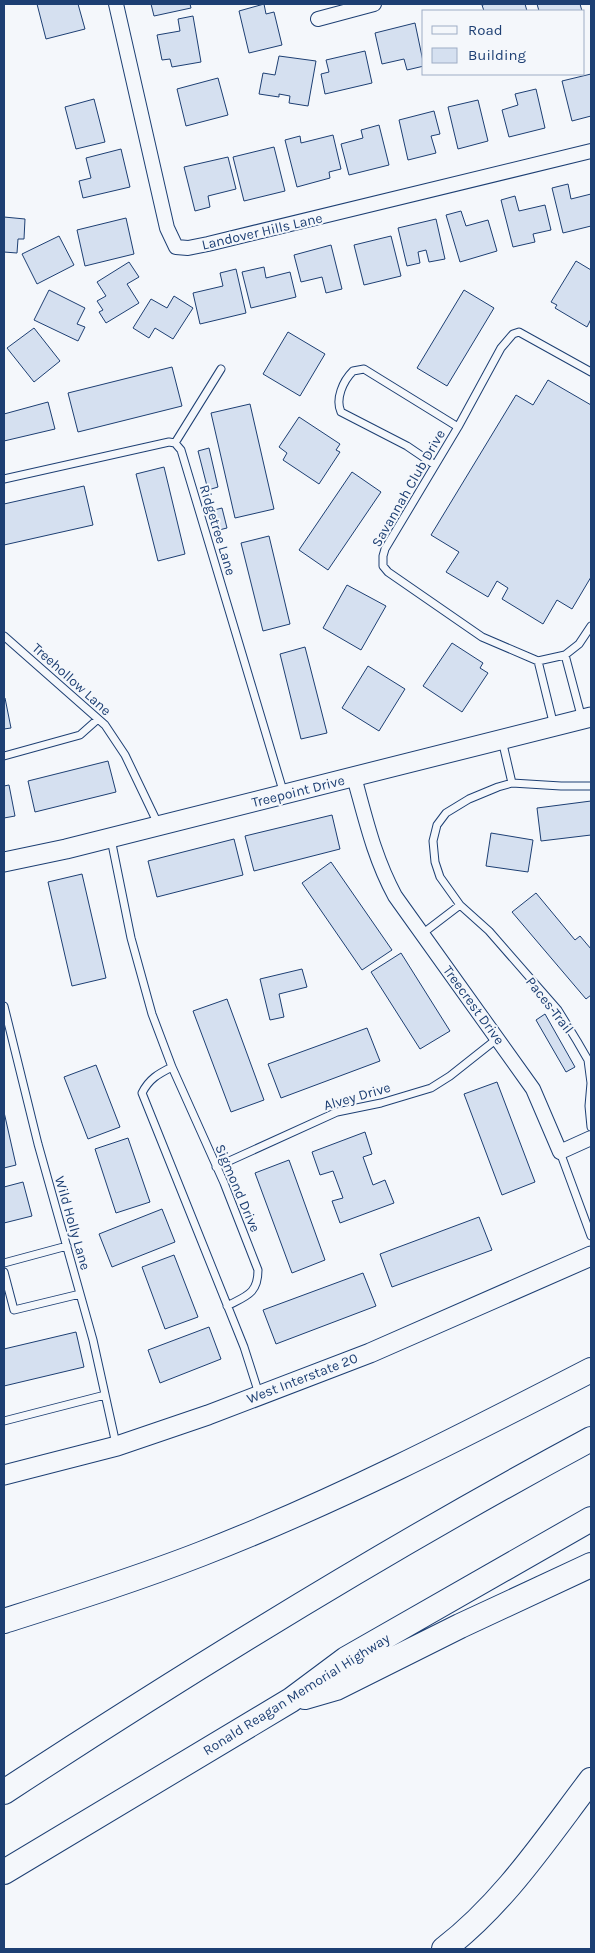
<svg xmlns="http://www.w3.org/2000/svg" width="595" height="1953" font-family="Karla,sans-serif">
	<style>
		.building { fill: #d5e0f0; stroke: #1d3f73 }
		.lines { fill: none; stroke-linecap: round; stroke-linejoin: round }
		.lane-casing { stroke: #1d3f73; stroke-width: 9 }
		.street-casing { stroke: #1d3f73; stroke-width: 16 }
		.secondary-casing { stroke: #1d3f73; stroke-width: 21 }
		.highway-casing { stroke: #1d3f73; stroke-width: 26 }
		.lane { stroke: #f4f7fb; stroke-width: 7 }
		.street { stroke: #f4f7fb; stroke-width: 14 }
		.secondary { stroke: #f4f7fb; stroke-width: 19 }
		.highway { stroke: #f4f7fb; stroke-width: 24 }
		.labels { text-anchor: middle; stroke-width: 4; stroke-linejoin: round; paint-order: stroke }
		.street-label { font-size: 14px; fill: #1d3f73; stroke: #f4f7fb }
	</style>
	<rect width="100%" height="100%" fill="#f4f7fb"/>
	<path class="building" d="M37,4H78L85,29L46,39Z
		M151,4H190L191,8L154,16Z
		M264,4L266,14L274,12L282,45L249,53L239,11Z
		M487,4H525L527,11H484L482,5Z
		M537,4H580L582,11H539Z
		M193,16L201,62L172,67L170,59L162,60L157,35L180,31L178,19Z
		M415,23L424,66L407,70L404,59L382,64L375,33Z
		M365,51L372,83L325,94L321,74L329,72L326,60Z
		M279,56L316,61L308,106L289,103L290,96L279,94V97L259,94L263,73L275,75Z
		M591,74V116L572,121L562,81Z
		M218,78L228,115L186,126L177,89Z
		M536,89L545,128L509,137L502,110L518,105L515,94Z
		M94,99L105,142L76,149L65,107Z
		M478,100L488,141L458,149L448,107Z
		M434,111L440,134L431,136L436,153L408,160L399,120Z
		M379,125L389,165L349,175L341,144L363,138L361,130Z
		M333,135L341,169L329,172L330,178L297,187L285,140L300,136L301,143Z
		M274,147L285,191L244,201L233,157Z
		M121,149L130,187L83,198L79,181L91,178L86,158Z
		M228,157L236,189L208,196L210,207L195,211L184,167Z
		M568,184L571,199L591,194V226L563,233L552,188Z
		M515,196L519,211L545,205L551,230L533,234L535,242L513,247L501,200Z
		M461,211L466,226L488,220L497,251L460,262L446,215Z
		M4,217L25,219L24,239H18L17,253L4,252Z
		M126,218L134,254L85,266L77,230Z
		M436,219L445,259L429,262L426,250L418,252L420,263L407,266L398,228Z
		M59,236L74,265L37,284L22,254Z
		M391,236L401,276L364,285L354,245Z
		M331,245L342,289L326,293L322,277L301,282L294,255Z
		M576,261L591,270V319L587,327L555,308L557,305L551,302Z
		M129,262L139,277L127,284L139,303L106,323L99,312L103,310L97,301L106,296L97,282Z
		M264,267L266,278L290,272L296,297L251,308L242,272Z
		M236,269L246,313L200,324L193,293L223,286L220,273Z
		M49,290L85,308L77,324L85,327L78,341L34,320Z
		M464,290L494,308L447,386L417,368Z
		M174,296L193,308L173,339L155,328L149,338L133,328L151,299L167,308Z
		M34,328L60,361L34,382L7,348Z
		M288,332L325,354L300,396L263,374Z
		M172,367L182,406L78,432L68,393Z
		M548,380L591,405V577L572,609L557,600L543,624L502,599L508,588L497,581L488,597L446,572L459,552L431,535L516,395L533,405Z
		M48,402L55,429L4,441V414Z
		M250,404L274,509L235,518L211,413Z
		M299,417L340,444L336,450L340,452L319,484L283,460L287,453L279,447Z
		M209,448L218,487L208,490L198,451Z
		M164,467L185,554L158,561L136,474Z
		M352,472L381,492L328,570L299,550Z
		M84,486L93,525L4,545V504Z
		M222,508L227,528L219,530L214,510Z
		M269,536L290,624L263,631L241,543Z
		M347,585L386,606L361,650L323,628Z
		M452,643L483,663L480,668L488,673L462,712L423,686Z
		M305,647L327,733L301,739L280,654Z
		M368,666L405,689L379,731L342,708Z
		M4,698H5L11,728L4,729Z
		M108,761L116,792L35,812L28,781Z
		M9,785L15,816L4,818V786Z
		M591,801V835L541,841L537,808Z
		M332,815L340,849L254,871L245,836Z
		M491,833L533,840L528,872L486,866Z
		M234,839L243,875L157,897L148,861Z
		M331,862L392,950L362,970L302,883Z
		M82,874L106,978L72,986L48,882Z
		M536,893L575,940L580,936L591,949V995L586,999L512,912Z
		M401,953L450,1031L420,1049L371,972Z
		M302,969L307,987L279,994L284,1017L270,1020L260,979Z
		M227,999L264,1100L231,1112L193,1011Z
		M545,1014L575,1067L566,1072L536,1020Z
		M367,1028L380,1061L281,1098L268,1064Z
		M96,1065L120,1127L88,1139L64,1077Z
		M497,1082L535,1182L502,1195L464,1094Z
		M4,1112L16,1165L4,1168Z
		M365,1132L372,1154L363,1157L373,1185L385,1180L394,1203L340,1223L332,1201L343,1198L333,1171L320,1175L312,1152Z
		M128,1138L150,1202L116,1213L95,1149Z
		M289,1160L325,1260L292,1273L255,1173Z
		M23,1182L32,1216L4,1223V1187Z
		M162,1209L175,1242L112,1267L99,1234Z
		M479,1217L492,1250L392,1287L380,1254Z
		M174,1255L198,1317L165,1329L142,1267Z
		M363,1273L376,1306L276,1344L263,1310Z
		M209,1327L221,1359L160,1383L148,1350Z
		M76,1332L84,1367L4,1386V1349Z"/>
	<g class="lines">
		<defs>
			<path id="lane" d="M175,443L221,369
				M435,465L407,446L341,412C335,399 343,381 353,371L364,369L458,427
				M4,479L169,442L175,443L181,450L284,794
				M4,636L105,725L125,755L159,826
				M565,655L582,719
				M538,661L482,637L388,572L383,566V556L385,549L458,427L501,348L513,334L519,332L591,372
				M538,661L554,726
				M538,661L565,655L579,644L591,626
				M502,740L512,783
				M4,756L80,735L98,719
				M591,786H561L512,783L498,787L469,799L446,813L437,825L433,841L435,862L440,877L460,905L489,931L558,1010L577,1041L588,1060L591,1083L589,1106L591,1127
				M111,839L131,938L152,1014L172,1067L224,1183L258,1270C258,1294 246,1296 227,1306
				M422,934L460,905
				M4,1006L38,1144L93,1340L116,1444
				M172,1067C158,1074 149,1079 142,1093L244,1347L259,1394
				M560,1152L591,1236
				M216,1167L337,1112L381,1103L431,1088L450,1076L498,1038
				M4,1263L67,1246
				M4,1272L14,1310L80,1294
				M4,1421L105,1395"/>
			<path id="street" d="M116,4L167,228L176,247L188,248L208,244L591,151
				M318,19L374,4
				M354,777C366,820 374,857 395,896L533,1089L560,1152L591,1138"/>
			<path id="secondary" d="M4,862L66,849L591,717
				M4,1475L117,1446L208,1415L370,1353L591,1256"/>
			<path id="highway" d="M4,1621C70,1600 137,1579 201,1554C335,1502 463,1436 591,1370
				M305,1697L336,1688L460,1626L591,1565
				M4,1792C195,1667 390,1547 591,1439
				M4,1872L291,1700L346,1659L591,1519
				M444,1949C504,1903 546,1839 591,1780"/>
		</defs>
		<use href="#lane" class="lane-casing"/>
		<use href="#street" class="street-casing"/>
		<use href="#secondary" class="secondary-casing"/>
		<use href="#highway" class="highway-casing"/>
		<use href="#lane" class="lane"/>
		<use href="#street" class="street"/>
		<use href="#secondary" class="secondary"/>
		<use href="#highway" class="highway"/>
	</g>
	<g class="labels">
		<g class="street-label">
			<text transform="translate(262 231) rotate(-13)" y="5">Landover Hills Lane</text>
			<text transform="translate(408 488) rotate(-60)" y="5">Savannah Club Drive</text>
			<text transform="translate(218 530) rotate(73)" y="5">Ridgetree Lane</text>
			<text transform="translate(72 679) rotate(42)" y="5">Treehollow Lane</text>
			<text transform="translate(298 791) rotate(-14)" y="5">Treepoint Drive</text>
			<text transform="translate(474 1005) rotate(54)" y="5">Treecrest Drive</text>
			<text transform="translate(550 1005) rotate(52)" y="5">Paces Trail</text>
			<text transform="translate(357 1096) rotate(-16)" y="5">Alvey Drive</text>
			<text transform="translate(238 1188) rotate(67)" y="5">Sigmond Drive</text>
			<text transform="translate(73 1223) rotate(74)" y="5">Wild Holly Lane</text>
			<text transform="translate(302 1378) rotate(-21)" y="5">West Interstate 20</text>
			<text transform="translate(296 1694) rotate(-32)" y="5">Ronald Reagan Memorial Highway</text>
		</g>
	</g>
	<rect width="595" height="1953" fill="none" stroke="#1d3f73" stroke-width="10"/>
	<rect x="422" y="10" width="162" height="65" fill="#f4f7fb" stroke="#9eadc5"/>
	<rect x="432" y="26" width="25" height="8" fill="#f4f7fb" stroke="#9eadc5"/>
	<text x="468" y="35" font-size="15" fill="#1d3f73">Road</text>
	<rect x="432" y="48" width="25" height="15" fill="#d5e0f0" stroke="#9eadc5"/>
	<text x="468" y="60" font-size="15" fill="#1d3f73">Building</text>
</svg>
